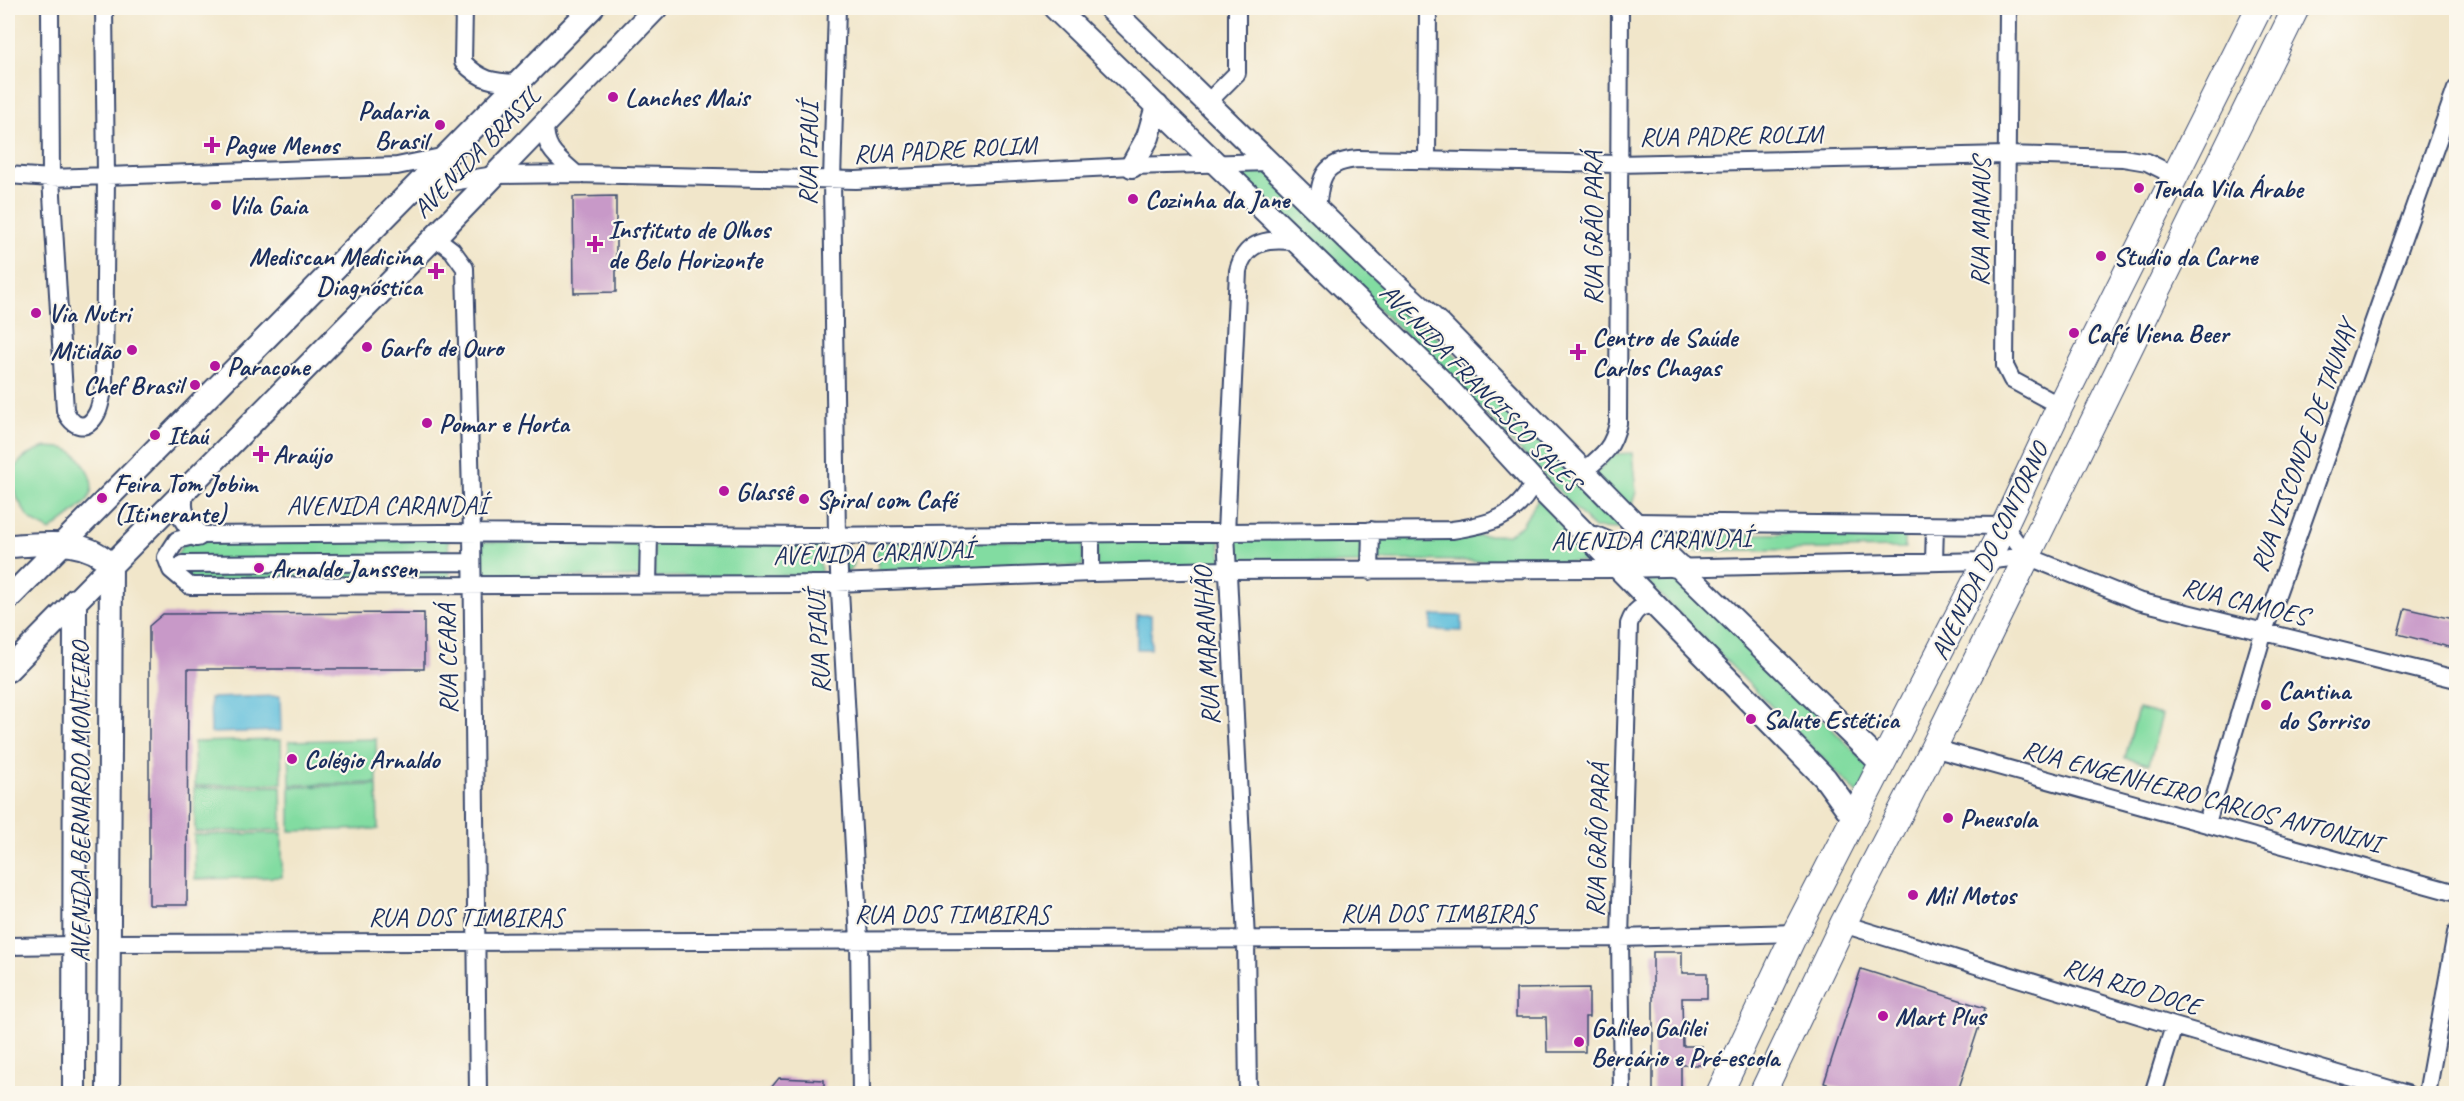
<svg xmlns="http://www.w3.org/2000/svg" width="2464" height="1101" font-family="Caveat,sans-serif">
	<style>
		.green { fill: #82dca1; stroke: #4e8680; stroke-width: 1.5 }
		.water { fill: #5dbedb; stroke: #3c769c; stroke-width: 1.5 }
		.building { fill: #c899c8 }
		.lines { fill: none; stroke-linecap: round; stroke-linejoin: round }
		.street-casing { stroke: #3b4a6e; stroke-width: 20 }
		.secondary-casing { stroke: #3b4a6e; stroke-width: 26 }
		.primary-casing { stroke: #3b4a6e; stroke-width: 28 }
		.street { stroke: #fff; stroke-width: 16 }
		.secondary { stroke: #fff; stroke-width: 22 }
		.primary { stroke: #fff; stroke-width: 26 }
		.poi-dot { fill: #b5179e; stroke: #fbf7ec; stroke-width: 2 }
		.labels { text-anchor: middle; stroke-width: 4.5; stroke-linejoin: round; paint-order: stroke }
		.poi-label { font-size: 26px; font-weight: bold; fill: #1b2f5e; stroke: #fbf7ec; text-anchor: start }
		.street-label { font-size: 26px; fill: #1b2f5e; stroke: #fbf7ec }
	</style>
	<rect width="100%" height="100%" fill="#fbf7ec"/>
	<filter id="ink" filterUnits="userSpaceOnUse"><feTurbulence type="fractalNoise" baseFrequency=".0167" numOctaves="2"/><feDisplacementMap in="SourceGraphic" scale="12" xChannelSelector="R" yChannelSelector="G"/><feConvolveMatrix kernelMatrix="1 2 1 2 8 2 1 2 1" color-interpolation-filters="sRGB"/></filter>
	<filter id="wash" filterUnits="userSpaceOnUse"><feTurbulence type="fractalNoise" baseFrequency=".008" numOctaves="4" result="noise"/><feDisplacementMap in="SourceGraphic" scale="24" xChannelSelector="R" yChannelSelector="G"/><feGaussianBlur stdDeviation="1.35" result="paint"/><feColorMatrix in="noise" values="0 0 0 0 0 0 0 0 0 0 0 0 0 0 0 0 0 1.4 0 .05"/><feComposite in="paint" operator="in"/></filter>
	<g filter="url(#wash)">
		<rect width="100%" height="100%" fill="#f1e6ca"/>
		<path class="green" d="M1234,170H1266L1585,484L1614,454L1632,453L1636,492L1624,529L1594,528L1457,384Z
			M46,447C52,448 63,447 69,450C83,457 98,483 89,498C83,508 60,522 50,531C44,527 35,524 30,519C26,515 23,508 20,503C3,475 16,456 46,447Z
			M1538,499L1599,562L1376,560L1377,537L1508,535L1522,525Z
			M1905,532V548L1689,551L1673,535Z
			M448,536L450,581H191L177,566V556L182,545L198,541Z
			M1361,536V563L1232,566V539Z
			M1083,539V566L878,571L877,543Z
			M1096,539L1220,540L1222,565L1097,567Z
			M642,541L643,577H479L478,542Z
			M654,541L819,542L821,575L654,577Z
			M826 560a14 14 0 1 1 28 0a14 14 0 1 1-28 0Z
			M1646,580H1683L1870,767L1859,795Z
			M2138,709L2162,715L2149,764L2125,758Z
			M376,739L377,783L290,785L289,741Z
			M281,740L282,783L195,786L194,742Z
			M377,785L378,829L290,831V787Z
			M281,786L282,830L195,832L194,788Z
			M282,833V877L195,879L194,835Z"/>
		<path class="water" d="M1137,615H1151V649H1137Z
			M1432,615L1462,616V631L1431,630Z
			M280,696L281,731L211,733L210,698Z"/>
		<g id="blocks">
			<path class="building" d="M616,196V292L574,293L573,197Z
				M2405,608L2457,620V649L2398,634Z
				M424,613V669H188L187,905H149V626L163,614Z
				M1653,952H1682V973H1707V998H1682L1683,1046H1702L1703,1065H1681V1094H1653Z
				M1861,969L1985,1008L1957,1094H1857L1824,1083Z
				M1589,988V1017H1585V1052H1547L1546,1017H1516V989Z
				M779,1078L824,1080V1094H766Z"/>
		</g>
	</g>
	<g filter="url(#ink)">
		<use href="#blocks" fill-opacity="0" stroke="#3b4a6e" stroke-width="1.5"/>
		<g class="lines">
			<defs>
				<path id="street" d="M50,8L51,178L65,410C72,427 87,433 97,413C101,405 102,394 104,385L106,176L104,8
					M464,8L463,62C481,81 493,82 519,83
					M837,8L832,180L837,535L859,940L861,1094
					M2008,8L2005,366L2012,380L2060,406
					M1207,103L1237,73V8
					M545,121C544,150 556,156 576,174
					M1427,159L1428,8
					M8,175L51,178L106,176L397,166L446,156
					M409,194L446,183L494,175L576,174L856,180L1132,166L1269,162
					M1317,208C1321,177 1322,162 1358,159L1618,164L2006,155L2123,158L2147,162L2175,176
					M435,237L452,250L465,268L472,533L478,1094
					M1584,471C1603,455 1613,448 1618,423L1620,8
					M1534,482C1517,518 1488,525 1452,530L811,536L443,533L197,535L177,540L166,557L171,570L190,586L811,584L1091,573L1227,570L1619,569L1986,561L2027,556L2138,601L2456,679
					M1633,522L2004,526L2027,556
					M1091,533V573
					M1934,561L1935,526
					M183,564L471,562
					M1370,571L1371,530
					M648,584L649,534
					M1933,748L2456,893
					M2207,823L2264,631L2456,89
					M1843,924L2174,1026L2407,1094
					M109,943L1620,938L1795,933
					M8,946L75,945
					M1248,1094L1246,940L1226,533L1238,271C1245,240 1270,238 1297,242
					M1622,1094L1620,938L1629,624C1634,610 1640,605 1656,605
					M2153,1094L2174,1026
					M2427,1094L2456,933"/>
				<path id="secondary" d="M1055,8L1441,381L1534,482L1825,778L1854,818
					M1110,8L1373,264L1441,326L1633,522L1882,764
					M1132,166L1148,137L1157,106
					M183,490C177,512 184,518 197,535
					M1595,538L1640,557L1680,567
					M8,546C43,545 84,536 111,565L108,1094
					M8,599L592,8
					M8,670L435,237L656,8
					M74,1094L75,600"/>
				<path id="primary" d="M1719,1094L1795,933L2004,526L2060,406L2259,8
					M1762,1094L1843,924L1926,763L2296,8"/>
			</defs>
			<use href="#street" class="street-casing"/>
			<use href="#secondary" class="secondary-casing"/>
			<use href="#primary" class="primary-casing"/>
			<use href="#street" class="street"/>
			<use href="#secondary" class="secondary"/>
			<use href="#primary" class="primary"/>
		</g>
	</g>
	<g class="poi-dot">
		<circle cx="613" cy="97" r="6"/>
		<circle cx="440" cy="125" r="6"/>
		<path d="M209 136h6v6h6v6h-6v6h-6v-6h-6v-6h6z"/>
		<circle cx="2139" cy="188" r="6"/>
		<circle cx="1133" cy="199" r="6"/>
		<circle cx="216" cy="205" r="6"/>
		<path d="M592 235h6v6h6v6h-6v6h-6v-6h-6v-6h6z"/>
		<circle cx="2101" cy="256" r="6"/>
		<path d="M433 262h6v6h6v6h-6v6h-6v-6h-6v-6h6z"/>
		<circle cx="36" cy="313" r="6"/>
		<circle cx="2074" cy="333" r="6"/>
		<circle cx="367" cy="347" r="6"/>
		<circle cx="132" cy="350" r="6"/>
		<path d="M1575 343h6v6h6v6h-6v6h-6v-6h-6v-6h6z"/>
		<circle cx="215" cy="366" r="6"/>
		<circle cx="195" cy="385" r="6"/>
		<circle cx="427" cy="423" r="6"/>
		<circle cx="155" cy="435" r="6"/>
		<path d="M258 445h6v6h6v6h-6v6h-6v-6h-6v-6h6z"/>
		<circle cx="724" cy="491" r="6"/>
		<circle cx="102" cy="498" r="6"/>
		<circle cx="804" cy="499" r="6"/>
		<circle cx="259" cy="568" r="6"/>
		<circle cx="2266" cy="705" r="6"/>
		<circle cx="1751" cy="719" r="6"/>
		<circle cx="292" cy="759" r="6"/>
		<circle cx="1948" cy="818" r="6"/>
		<circle cx="1913" cy="895" r="6"/>
		<circle cx="1883" cy="1016" r="6"/>
		<circle cx="1579" cy="1042" r="6"/>
	</g>
	<g class="labels">
		<g class="poi-label">
			<text x="625" y="106">Lanches Mais</text>
			<text x="428" y="119" text-anchor="end">Padaria<tspan x="428" dy="30">Brasil</tspan></text>
			<text x="224" y="154">Pague Menos</text>
			<text x="2151" y="197">Tenda Vila Árabe</text>
			<text x="1145" y="208">Cozinha da Jane</text>
			<text x="228" y="214">Vila Gaia</text>
			<text x="608" y="238">Instituto de Olhos<tspan x="608" dy="30">de Belo Horizonte</tspan></text>
			<text x="422" y="265" text-anchor="end">Mediscan Medicina<tspan x="422" dy="30">Diagnóstica</tspan></text>
			<text x="2113" y="265">Studio da Carne</text>
			<text x="48" y="322">Via Nutri</text>
			<text x="2086" y="342">Café Viena Beer</text>
			<text x="1592" y="346">Centro de Saúde<tspan x="1592" dy="30">Carlos Chagas</tspan></text>
			<text x="379" y="356">Garfo de Ouro</text>
			<text x="120" y="359" text-anchor="end">Mitidão</text>
			<text x="227" y="375">Paracone</text>
			<text x="183" y="394" text-anchor="end">Chef Brasil</text>
			<text x="439" y="432">Pomar e Horta</text>
			<text x="167" y="444">Itaú</text>
			<text x="273" y="463">Araújo</text>
			<text x="114" y="492">Feira Tom Jobim<tspan x="114" dy="30">(Itinerante)</tspan></text>
			<text x="736" y="500">Glassê</text>
			<text x="816" y="508">Spiral com Café</text>
			<text x="271" y="577">Arnaldo Janssen</text>
			<text x="2278" y="699">Cantina<tspan x="2278" dy="30">do Sorriso</tspan></text>
			<text x="1763" y="728">Salute Estética</text>
			<text x="304" y="768">Colégio Arnaldo</text>
			<text x="1960" y="827">Pneusola</text>
			<text x="1925" y="904">Mil Motos</text>
			<text x="1895" y="1025">Mart Plus</text>
			<text x="1591" y="1036">Galileo Galilei<tspan x="1591" dy="30">Bercário e Pré-escola</tspan></text>
		</g>
		<g class="street-label">
			<text transform="translate(1731 135) rotate(-1)" y="9">RUA PADRE ROLIM</text>
			<text transform="translate(945 149) rotate(-3)" y="9">RUA PADRE ROLIM</text>
			<text transform="translate(476 152) rotate(-46)" y="9">AVENIDA BRASIL</text>
			<text transform="translate(808 154) rotate(-89)" y="9">RUA PIAUÍ</text>
			<text transform="translate(1980 222) rotate(-89)" y="9">RUA MANAUS</text>
			<text transform="translate(1593 228) rotate(-90)" y="9">RUA GRÃO PARÁ</text>
			<text transform="translate(1481 387) rotate(46)" y="9">AVENIDA FRANCISCO SALES</text>
			<text transform="translate(2303 446) rotate(-70)" y="9">RUA VISCONDE DE TAUNAY</text>
			<text x="387" y="514">AVENIDA CARANDAÍ</text>
			<text transform="translate(1651 539) rotate(-1)" y="9">AVENIDA CARANDAÍ</text>
			<text transform="translate(1989 551) rotate(-64)" y="9">AVENIDA DO CONTORNO</text>
			<text transform="translate(873 552) rotate(-2)" y="9">AVENIDA CARANDAÍ</text>
			<text transform="translate(2245 601) rotate(14)" y="9">RUA CAMOES</text>
			<text transform="translate(818 642) rotate(-93)" y="9">RUA PIAUÍ</text>
			<text transform="translate(1206 646) rotate(-93)" y="9">RUA MARANHÃO</text>
			<text transform="translate(447 659) rotate(-91)" y="9">RUA CEARÁ</text>
			<text transform="translate(2202 796) rotate(15)" y="9">RUA ENGENHEIRO CARLOS ANTONINI</text>
			<text transform="translate(80 802) rotate(-90)" y="9">AVENIDA BERNARDO MONTEIRO</text>
			<text transform="translate(1597 840) rotate(-88)" y="9">RUA GRÃO PARÁ</text>
			<text x="1438" y="922">RUA DOS TIMBIRAS</text>
			<text x="952" y="923">RUA DOS TIMBIRAS</text>
			<text x="466" y="926">RUA DOS TIMBIRAS</text>
			<text transform="translate(2132 986) rotate(17)" y="9">RUA RIO DOCE</text>
		</g>
	</g>
	<rect width="2464" height="1101" fill="none" stroke="#fbf7ec" stroke-width="30"/>
</svg>
